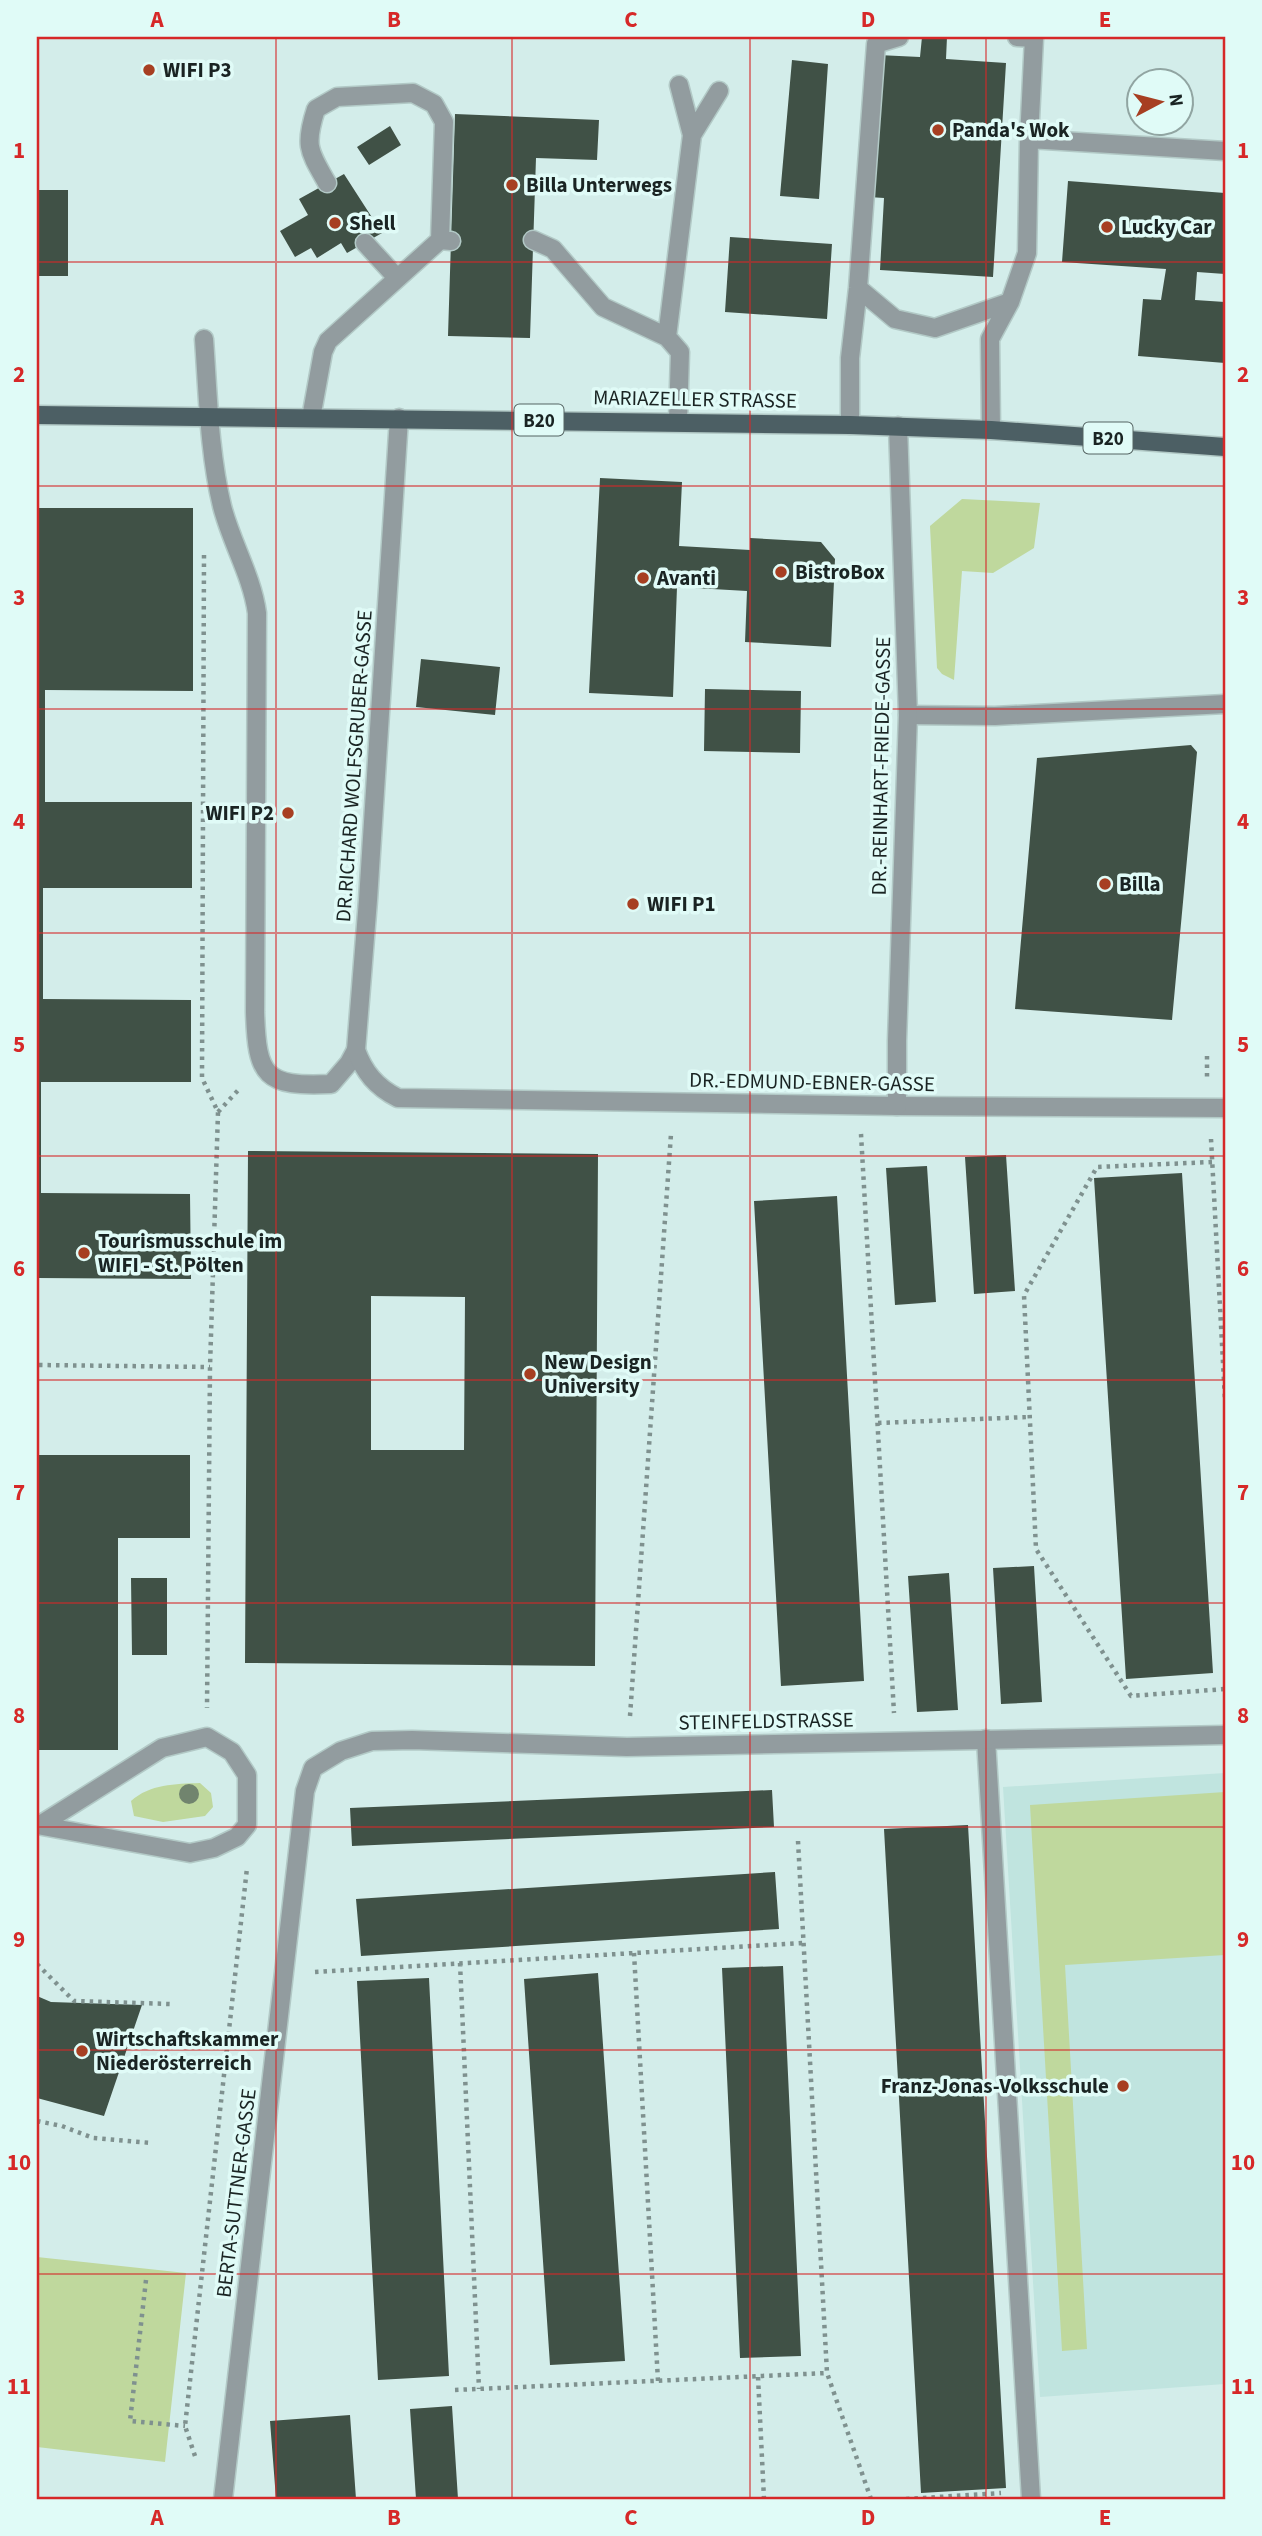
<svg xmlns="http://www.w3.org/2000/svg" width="1262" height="2536" font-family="'Source Sans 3',sans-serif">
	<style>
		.built { fill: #c0e4df }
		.green { fill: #bfd89d }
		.building { fill: #405146; fill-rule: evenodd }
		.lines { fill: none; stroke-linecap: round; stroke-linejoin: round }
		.lane-casing { stroke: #b2c9c6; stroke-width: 21 }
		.street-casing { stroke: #b2c9c6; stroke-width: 21 }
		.primary-casing { stroke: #b2c9c6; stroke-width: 21 }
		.path { stroke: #7f918f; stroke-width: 4.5; stroke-dasharray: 3.5 5; stroke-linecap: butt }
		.lane { stroke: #929c9f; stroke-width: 18 }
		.street { stroke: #929c9f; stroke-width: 18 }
		.primary { stroke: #4c5f64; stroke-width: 18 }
		.tree { fill: #71846e }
		.grid { fill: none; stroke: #d62828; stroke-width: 2; stroke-opacity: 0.55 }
		.poi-dot { fill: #a73f22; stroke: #e0fbf7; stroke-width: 2.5 }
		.labels { text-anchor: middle; stroke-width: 7; stroke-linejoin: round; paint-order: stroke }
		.shield { fill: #e0fbf7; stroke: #556463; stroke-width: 2 }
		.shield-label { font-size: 19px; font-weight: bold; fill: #1a2423 }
		.poi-label { font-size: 21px; font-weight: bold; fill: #1a2423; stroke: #e0fbf7; text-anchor: start }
		.street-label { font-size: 21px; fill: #1a2423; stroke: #e0fbf7 }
		.neatline { fill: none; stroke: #d62828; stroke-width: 2.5 }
		.grid-label { font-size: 23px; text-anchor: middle; font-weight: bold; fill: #d62828 }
	</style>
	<rect width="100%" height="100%" fill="#d3edea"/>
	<path class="built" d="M1225,1773V2384L1040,2397L1003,1787Z"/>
	<path class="green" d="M962,499L1040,503L1034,548L993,573L962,571L954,680L942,674L937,668L930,526Z
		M200,1783L211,1793L213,1807L205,1816L163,1822L134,1816L131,1801C150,1784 175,1784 200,1783Z
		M1225,1792V1955L1065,1965L1087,2349L1062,2351L1030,1805Z
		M37,2257L186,2273L165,2462L37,2447Z"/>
	<path class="building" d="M922,37H947L946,59L1006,63L993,277L880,270L884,198L869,197L878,55L920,57Z
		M792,60L828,64L819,199L780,196Z
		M455,114L599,120L597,160L536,158L530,338L448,336Z
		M390,126L401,145L369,165L357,147Z
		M344,174L382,233L347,253L341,243L317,258L311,248L295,257L280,231L308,215L299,199Z
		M1068,181L1225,193V274L1197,272L1195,300L1225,302V363L1138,356L1143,299L1161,300L1166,269L1062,262Z
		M37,190H68V276H37Z
		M730,237L832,244L827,319L725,312Z
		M600,478L682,482L679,546L750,550V538L821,542L835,559L831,647L745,642L747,591L677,587L673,697L589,693Z
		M37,508H193V691L45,690V802H192V888H43V999L191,1000V1082H41V1193L190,1194L191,1279L37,1278Z
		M421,659L500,667L495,715L416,707Z
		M705,689L801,691L800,753L704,751Z
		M1191,745L1197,752L1172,1020L1015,1009L1037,758Z
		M248,1151L598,1154L595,1666L245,1663ZM371,1296L465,1297L464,1450H371Z
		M1006,1155L1015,1291L974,1294L965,1157Z
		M927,1166L936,1302L895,1305L886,1168Z
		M1182,1173L1213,1673L1126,1679L1094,1178Z
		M837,1196L864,1681L781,1686L754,1201Z
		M37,1455H190V1538H118V1750H37Z
		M1034,1566L1042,1702L1001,1704L993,1568Z
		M949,1573L958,1710L917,1712L908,1576Z
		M131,1578H167V1655H132Z
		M772,1790L774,1827L352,1846L350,1808Z
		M968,1825L1006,2488L921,2493L884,1829Z
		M775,1872L779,1929L361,1956L356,1899Z
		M783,1966L801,2356L740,2358L722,1968Z
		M598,1973L625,2361L550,2365L524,1979Z
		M429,1978L449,2376L378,2380L357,1981Z
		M37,1996L51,2002L142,2005L104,2116L37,2098Z
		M452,2406L458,2499H416L410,2409Z
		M350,2415L356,2499H276L270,2421Z"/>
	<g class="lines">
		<defs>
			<path id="lane" d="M692,135L719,91
				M1029,139L1225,151
				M327,183C309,151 304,146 316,109L337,97L413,93L434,104L444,122L440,240
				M533,240L553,249L603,307L667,337L680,352L678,421
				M365,243L397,278
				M858,288L895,319L935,328L1010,302
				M667,337L692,135L679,85
				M204,339C208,394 209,452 222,506C231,542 252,576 257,613L255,1012C257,1077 265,1087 331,1084L349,1063L356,1050
				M311,418L323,352L328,341L440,240L451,241
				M850,425V358L858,288L876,44L899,37
				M991,430L990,339L1010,302L1027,253L1029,139L1034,38L1017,37
				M908,715L995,716L1225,704
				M897,1106L1225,1108
				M986,1739L1031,2499"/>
			<path id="street" d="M399,418L368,900L356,1050C364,1072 376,1087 398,1098L897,1106V1041L908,715L898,426
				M37,1825L190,1853L214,1848L237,1837L247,1825V1775L232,1752L207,1737L162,1748L40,1825
				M223,2499L305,1791L313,1768L341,1751L372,1741L412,1740L627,1747L1225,1735"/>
			<path id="primary" d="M37,415L850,425L991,430L1225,447"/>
		</defs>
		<use href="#lane" class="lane-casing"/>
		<use href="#street" class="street-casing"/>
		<use href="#primary" class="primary-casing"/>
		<path class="path" d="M204,555L202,1078L218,1112L210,1367L207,1708
			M1207,1056V1078
			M218,1112L241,1087
			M861,1134L894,1713
			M1211,1139L1225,1400
			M1212,1162L1097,1167L1024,1295L1036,1549L1131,1696L1225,1689
			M39,1365L210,1367
			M878,1423L1029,1417
			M630,1716L671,1134
			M798,1841L827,2373L871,2499
			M634,1953L658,2381
			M460,1963L479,2389
			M37,1964L74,2001L170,2004
			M315,1972L803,1943
			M37,2121L62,2126L93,2138L152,2143
			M146,2280L130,2421L185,2426
			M758,2377L764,2499
			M455,2390L827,2373
			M195,2456L185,2426L247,1868
			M906,2499L1001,2493"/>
		<use href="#lane" class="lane"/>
		<use href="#street" class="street"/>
		<use href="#primary" class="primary"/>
	</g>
	<circle class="tree" cx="189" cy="1794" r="10"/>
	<path class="grid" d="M276,37V2499M512,37V2499M750,37V2499M986,37V2499M37,262H1225M37,486H1225M37,709H1225M37,933H1225M37,1156H1225M37,1380H1225M37,1603H1225M37,1827H1225M37,2050H1225M37,2274H1225"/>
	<g class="poi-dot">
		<circle cx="149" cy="70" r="7"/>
		<circle cx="938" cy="130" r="7"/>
		<circle cx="512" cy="185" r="7"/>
		<circle cx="335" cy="223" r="7"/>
		<circle cx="1107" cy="227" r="7"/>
		<circle cx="781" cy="572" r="7"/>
		<circle cx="643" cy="578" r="7"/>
		<circle cx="288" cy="813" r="7"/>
		<circle cx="1105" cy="884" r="7"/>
		<circle cx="633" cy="904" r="7"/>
		<circle cx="84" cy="1253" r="7"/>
		<circle cx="530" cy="1374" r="7"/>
		<circle cx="82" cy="2051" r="7"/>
		<circle cx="1123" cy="2086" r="7"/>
	</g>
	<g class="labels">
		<g class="shield">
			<rect x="514.5" y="404.5" width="49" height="31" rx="5"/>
			<rect x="1083.5" y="422.5" width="49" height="31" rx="5"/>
		</g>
		<g class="shield-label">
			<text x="539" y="427">B20</text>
			<text x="1108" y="445">B20</text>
		</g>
		<g class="poi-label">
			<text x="163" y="77">WIFI P3</text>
			<text x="952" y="137">Panda's Wok</text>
			<text x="526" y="192">Billa Unterwegs</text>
			<text x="349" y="230">Shell</text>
			<text x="1121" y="234">Lucky Car</text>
			<text x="795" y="579">BistroBox</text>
			<text x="657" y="585">Avanti</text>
			<text x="274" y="820" text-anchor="end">WIFI P2</text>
			<text x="1119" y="891">Billa</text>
			<text x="647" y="911">WIFI P1</text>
			<text x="98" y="1248">Tourismusschule im<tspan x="98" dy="24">WIFI - St. Pölten</tspan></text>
			<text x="544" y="1369">New Design<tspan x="544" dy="24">University</tspan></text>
			<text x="96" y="2046">Wirtschaftskammer<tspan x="96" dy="24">Niederösterreich</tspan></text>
			<text x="1109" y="2093" text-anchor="end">Franz-Jonas-Volksschule</text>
		</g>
		<g class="street-label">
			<text transform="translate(695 399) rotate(1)" y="7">MARIAZELLER STRASSE</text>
			<text transform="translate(354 766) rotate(-86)" y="7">DR.RICHARD WOLFSGRUBER-GASSE</text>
			<text transform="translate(881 766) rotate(-89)" y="7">DR.-REINHART-FRIEDE-GASSE</text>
			<text transform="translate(812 1082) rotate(1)" y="7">DR.-EDMUND-EBNER-GASSE</text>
			<text transform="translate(766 1721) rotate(-1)" y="7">STEINFELDSTRASSE</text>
			<text transform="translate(236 2193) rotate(-83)" y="7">BERTA-SUTTNER-GASSE</text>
		</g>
	</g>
	<rect width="1262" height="2536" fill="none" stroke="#e0fbf7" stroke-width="77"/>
	<g transform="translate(1160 102) rotate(83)"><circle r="33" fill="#e0fbf7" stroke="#91a5a2" stroke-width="2"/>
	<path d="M0-5L12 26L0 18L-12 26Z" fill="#a73f22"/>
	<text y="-10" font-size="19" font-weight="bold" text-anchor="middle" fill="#1a2423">N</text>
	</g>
	<rect x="38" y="38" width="1186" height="2460" class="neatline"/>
	<g class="grid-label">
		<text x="157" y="27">A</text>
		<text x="394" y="27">B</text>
		<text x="631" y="27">C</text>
		<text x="868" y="27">D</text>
		<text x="1105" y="27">E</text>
		<text x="19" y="158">1</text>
		<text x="1243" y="158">1</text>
		<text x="19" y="382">2</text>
		<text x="1243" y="382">2</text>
		<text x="19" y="605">3</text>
		<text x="1243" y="605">3</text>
		<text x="19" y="829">4</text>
		<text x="1243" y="829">4</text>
		<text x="19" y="1052">5</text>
		<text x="1243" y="1052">5</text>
		<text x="19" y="1276">6</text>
		<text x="1243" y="1276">6</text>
		<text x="19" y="1500">7</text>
		<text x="1243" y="1500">7</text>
		<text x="19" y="1723">8</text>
		<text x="1243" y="1723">8</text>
		<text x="19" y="1947">9</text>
		<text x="1243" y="1947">9</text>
		<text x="19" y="2170">10</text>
		<text x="1243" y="2170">10</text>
		<text x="19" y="2394">11</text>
		<text x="1243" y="2394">11</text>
		<text x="157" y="2525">A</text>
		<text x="394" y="2525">B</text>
		<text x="631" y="2525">C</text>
		<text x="868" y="2525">D</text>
		<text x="1105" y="2525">E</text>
	</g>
</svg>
